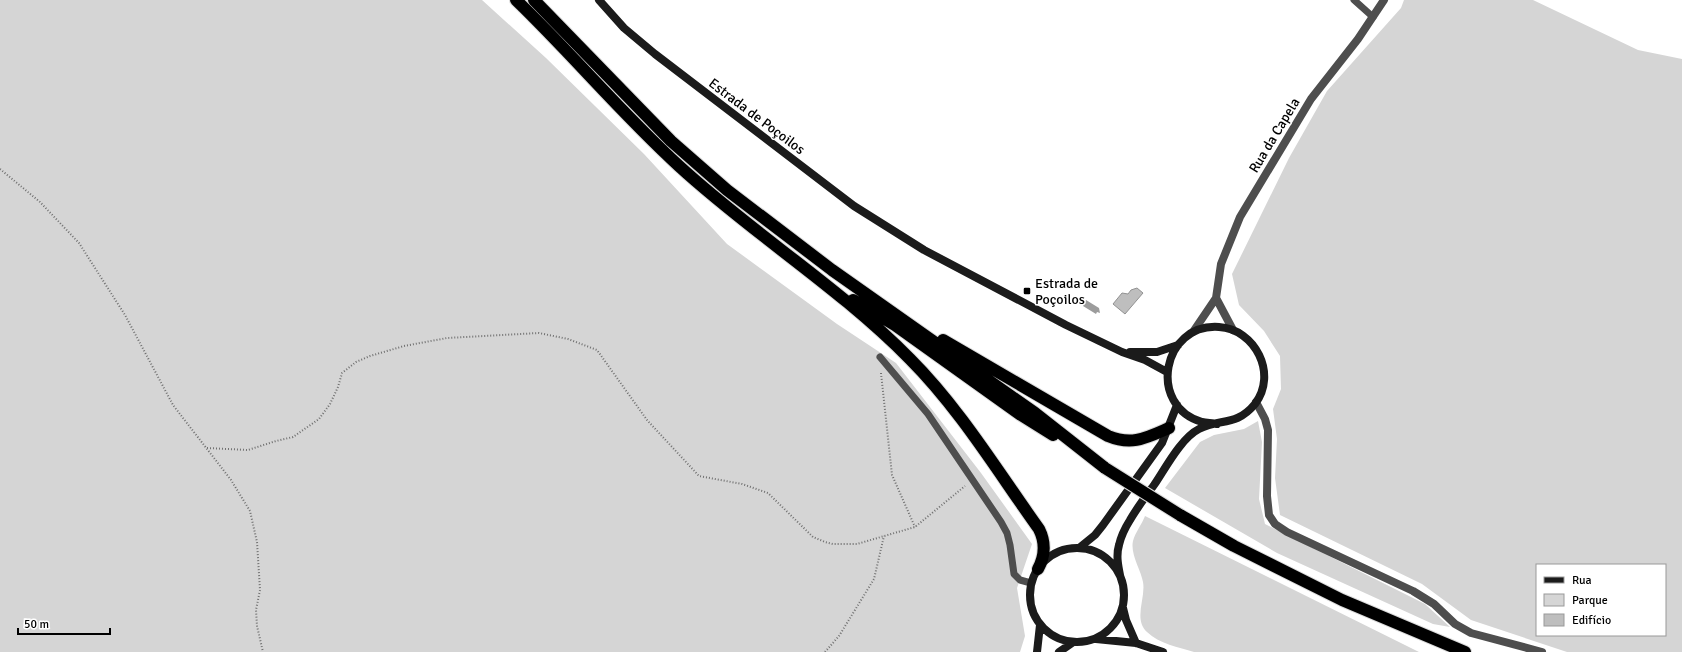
<svg xmlns="http://www.w3.org/2000/svg" width="1682" height="652" font-family="Signika,sans-serif">
	<style>
		.green { fill: #d5d5d5; fill-rule: evenodd }
		.water { fill: #9c9c9c }
		.building { fill: #bebebe; stroke: #929292 }
		.lines { fill: none; stroke-linecap: round; stroke-linejoin: round }
		.highway-casing { stroke: #dbdbdb; stroke-width: 14 }
		.path { stroke: #707070; stroke-width: 2; stroke-dasharray: 1 2; stroke-linecap: butt }
		.lane { stroke: #4e4e4e; stroke-width: 7 }
		.street { stroke: #4e4e4e; stroke-width: 8 }
		.secondary { stroke: #1b1b1b; stroke-width: 8 }
		.highway { stroke: #000; stroke-width: 12 }
		.highway-bridge-casing { stroke: #dbdbdb; stroke-width: 14; stroke-linecap: butt }
		.highway-bridge { stroke: #000; stroke-width: 12 }
		.poi-dot { fill: #000; stroke: #fff; stroke-width: 1.5 }
		.labels { text-anchor: middle; stroke-width: 3; stroke-linejoin: round; paint-order: stroke }
		.street-label { font-size: 14px; fill: #000; stroke: #fff }
		.poi-label { font-size: 14px; fill: #000; stroke: #fff; text-anchor: start }
	</style>
	<rect width="100%" height="100%" fill="#fff"/>
	<path class="green" d="M0,0H482L546,58L644,154L727,244L837,324L896,363L981,473L1032,544L1017,588L1025,636L1020,652H0Z
		M1404,0H1533L1638,50L1682,59V652H1567L1471,620L1422,584L1280,515L1275,478L1277,439L1273,409L1281,389L1280,356L1264,331L1239,305L1232,274L1289,158L1327,91L1401,8ZM1537,565H1665V635H1537Z
		M1258,421L1262,442L1259,499L1265,524L1425,604L1450,627L1433,624L1277,553L1165,488L1200,442L1214,435L1244,429Z
		M1145,516L1419,652H1194C1179,647 1159,644 1147,632C1133,619 1146,598 1143,582C1141,570 1130,554 1133,541C1135,533 1142,524 1145,516Z"/>
	<path class="water" d="M1086,300L1099,308L1100,313L1097,312L1096,314L1083,306Z"/>
	<path class="building" d="M1137,288L1143,293L1125,314L1113,304L1122,293L1128,294L1131,290Z"/>
	<g class="lines">
		<defs>
			<path id="highway" d="M516,0C572,54 622,114 679,166C753,234 839,287 910,359C960,409 998,472 1039,529C1046,543 1045,556 1038,569
				M534,0L671,141L727,190L832,270L1035,413L1105,468
				M853,300L895,325L1021,415L1053,435
				M943,340L1108,436C1132,446 1146,438 1169,428
				M1180,515L1234,546L1342,600L1465,652"/>
		</defs>
		<use href="#highway" class="highway-casing"/>
		<path class="path" d="M0,169L40,202L79,243L125,315L173,405L231,480L250,511L257,542L260,590L256,610L257,626L263,652
			M881,373L892,475L915,527
			M207,448L248,450L276,441L293,437L319,419L330,404L338,387L342,373L356,362L370,356L404,346L447,338L539,333L568,339L597,350L647,420L699,476L742,484L768,493L813,537L825,542L833,544H857L915,527L965,486
			M825,652L839,636L874,579L884,536"/>
		<path class="lane" d="M1354,0L1373,17
			M880,357L928,414L1001,522L1007,533L1010,545L1014,574L1020,580L1031,583"/>
		<path class="street" d="M1216,298L1233,330
			M1193,332L1216,298L1221,264L1240,217L1311,99L1358,39L1384,0
			M1256,402L1265,419L1268,430L1267,496L1269,515L1275,524L1287,532L1413,591L1434,604L1455,624L1471,633L1542,652"/>
		<path class="secondary" d="M599,0L624,28L655,54L854,206L924,250L1066,325L1122,352L1145,360L1167,372
			M1130,352H1157L1178,345
			M1030 595a47 47 0 1 1 94 0a47 47 0 1 1-94 0Z
			M1079,548L1095,535L1103,525L1162,443L1177,405
			M1120,575C1118,565 1116,555 1119,545C1121,536 1125,528 1130,520C1137,508 1146,496 1154,485C1165,469 1181,438 1199,429C1220,418 1236,427 1255,404C1278,374 1255,329 1219,327C1162,323 1147,406 1202,422C1207,423 1213,423 1217,424
			M1123,608L1126,620L1136,643
			M1096,639L1136,643L1163,652
			M1037,652L1040,625
			M1059,652L1072,643"/>
		<use href="#highway" class="highway"/>
		<defs>
			<path id="highway-bridge" d="M1105,468L1180,515"/>
		</defs>
		<use href="#highway-bridge" class="highway-bridge-casing"/>
		<use href="#highway-bridge" class="highway-bridge"/>
	</g>
	<rect class="poi-dot" x="1023" y="287" width="8" height="8" rx="2"/>
	<g class="labels">
		<g class="street-label">
			<text transform="translate(757 116) rotate(37)" y="5">Estrada de Poçoilos</text>
			<text transform="translate(1274 135) rotate(-59)" y="5">Rua da Capela</text>
		</g>
		<g class="poi-label">
			<text x="1035" y="288">Estrada de<tspan x="1035" dy="16">Poçoilos</tspan></text>
		</g>
	</g>
	<rect x="1536" y="564" width="130" height="72" fill="#ffffff" stroke="#999999"/>
	<rect x="1544" y="577" width="20" height="6" fill="#1b1b1b" stroke="#999999"/>
	<text x="1572" y="584" font-size="12" fill="#000000">Rua</text>
	<rect x="1544" y="594" width="20" height="12" fill="#d5d5d5" stroke="#999999"/>
	<text x="1572" y="604" font-size="12" fill="#000000">Parque</text>
	<rect x="1544" y="614" width="20" height="12" fill="#bebebe" stroke="#999999"/>
	<text x="1572" y="624" font-size="12" fill="#000000">Edifício</text>
	<path d="M18 628v6h92v-6" fill="none" stroke="#000000" stroke-width="2"/>
	<text x="24" y="628" font-size="12" fill="#000000" stroke="#ffffff" stroke-width="3" paint-order="stroke">50 m</text>
</svg>
